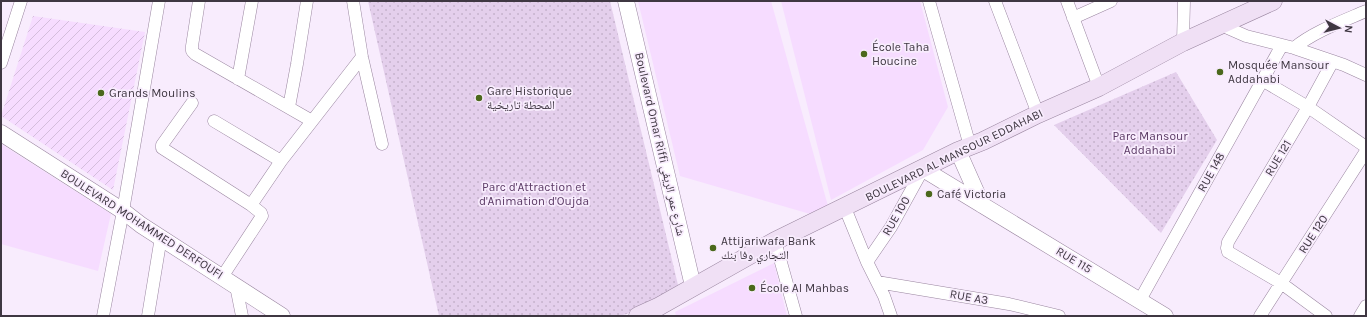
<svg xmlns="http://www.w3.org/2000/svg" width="1367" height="317" font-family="Karla,'Noto Naskh Arabic',sans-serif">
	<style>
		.built { fill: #f6dcff }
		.industrial { fill: url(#industrial-furrows) }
		.park { fill: url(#park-dots) }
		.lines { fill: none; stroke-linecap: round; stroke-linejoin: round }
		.minor-casing { stroke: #9a86a0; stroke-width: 13 }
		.tertiary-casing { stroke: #9a86a0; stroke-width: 17 }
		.secondary-casing { stroke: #9a86a0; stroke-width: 19 }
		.minor { stroke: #fff; stroke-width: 12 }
		.tertiary { stroke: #fff; stroke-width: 16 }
		.secondary { stroke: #f0e0f5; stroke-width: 18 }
		.poi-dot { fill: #4b681c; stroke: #f8ecfd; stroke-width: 1.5 }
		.labels { text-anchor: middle; stroke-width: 3.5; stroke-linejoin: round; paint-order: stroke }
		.poi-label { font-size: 12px; fill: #3f3742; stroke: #f8ecfd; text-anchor: start }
		.park-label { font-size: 12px; fill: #5b3a65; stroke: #f8ecfd }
		.street-label { font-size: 12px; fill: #3f3742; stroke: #f8ecfd }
	</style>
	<defs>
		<pattern id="industrial-furrows" width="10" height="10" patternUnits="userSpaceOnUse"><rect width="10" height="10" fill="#f6dcff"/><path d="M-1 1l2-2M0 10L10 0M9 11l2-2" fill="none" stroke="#d4bddc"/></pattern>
		<pattern id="park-dots" width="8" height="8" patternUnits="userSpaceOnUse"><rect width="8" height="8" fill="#e4cfec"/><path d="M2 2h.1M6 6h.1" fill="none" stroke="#c5b2cc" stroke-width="1.8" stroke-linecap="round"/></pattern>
	</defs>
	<rect width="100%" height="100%" fill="#f8ecfd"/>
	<path class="built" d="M638,1H771L828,206L810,214L680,176Z
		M781,1H920L948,107L923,150L831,200Z
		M1,144L111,214L98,271L1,244Z
		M774,263L787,316H676L675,312Z"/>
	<path class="industrial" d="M33,16L145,32L113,190L1,116Z"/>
	<path class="park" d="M368,1H610L678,285L638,311L619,316H439Z
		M1176,72L1217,140L1161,233L1054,125Z"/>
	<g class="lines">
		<defs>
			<path id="minor" d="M199,1L192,46V51L195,54L312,121
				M353,1L362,57L382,144
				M929,1L970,146
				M995,1L1038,114
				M1067,1L1099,87
				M1073,18L1111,1
				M1221,25L1246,36L1294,48L1344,65L1366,75
				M1183,42L1184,1
				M1294,48C1313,32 1343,21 1366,11
				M1,63L21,1
				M238,79L252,1
				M1262,80L1308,107L1366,147
				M192,103L162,145V148L251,205L261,213L262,216L222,277
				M289,107L297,64L307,1
				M214,121L281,161
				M251,205L281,161L362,57
				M845,208L867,262L884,296L891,316
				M775,241L796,316
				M867,262L891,227L923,169
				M877,282L1009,304L1059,316
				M236,286L242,316
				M1140,300L1282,45
				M103,316L123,211L159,1
				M148,316L161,237
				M1260,316L1366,151
				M1326,316L1281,283L1230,253L1228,252L1227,248L1228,242L1308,107L1333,61
				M1360,316L1366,306"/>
			<path id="tertiary" d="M626,1L693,286
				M1,133L123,211L141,225L282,316
				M958,151L982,205
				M923,169L1165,316"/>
			<path id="secondary" d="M638,316L658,307L775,241L958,151L983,141L1038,114L1099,87L1183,42L1273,1"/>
		</defs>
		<use href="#minor" class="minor-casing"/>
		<use href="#tertiary" class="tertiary-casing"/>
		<use href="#secondary" class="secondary-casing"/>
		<use href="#minor" class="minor"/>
		<use href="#tertiary" class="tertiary"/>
		<use href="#secondary" class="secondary"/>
	</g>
	<g class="poi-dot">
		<circle cx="864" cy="54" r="4"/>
		<circle cx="1220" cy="72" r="4"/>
		<circle cx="101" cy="93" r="4"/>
		<circle cx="479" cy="98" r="4"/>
		<circle cx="929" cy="194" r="4"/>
		<circle cx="713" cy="248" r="4"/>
		<circle cx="752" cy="288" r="4"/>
	</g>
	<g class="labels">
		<g class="poi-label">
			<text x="872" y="51">École Taha<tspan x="872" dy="14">Houcine</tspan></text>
			<text x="1228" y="69">Mosquée Mansour<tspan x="1228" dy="14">Addahabi</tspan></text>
			<text x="487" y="95">Gare Historique<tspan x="487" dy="14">المحطة تاريخية</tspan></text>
			<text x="109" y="97">Grands Moulins</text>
			<text x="937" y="198">Café Victoria</text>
			<text x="721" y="245">Attijariwafa Bank<tspan x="721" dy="14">التجاري وفا بنك</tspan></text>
			<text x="760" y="292">École Al Mahbas</text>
		</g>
		<g class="park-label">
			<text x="1150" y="140">Parc Mansour<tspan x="1150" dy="14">Addahabi</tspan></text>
			<text x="534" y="191">Parc d'Attraction et<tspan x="534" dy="14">d'Animation d'Oujda</tspan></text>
		</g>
		<g class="street-label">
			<text transform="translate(660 144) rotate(77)" y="4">Boulevard Omar Riffi شارع عمر الريفي</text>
			<text transform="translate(954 155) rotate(-26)" y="4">BOULEVARD AL MANSOUR EDDAHABI</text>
			<text transform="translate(1278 158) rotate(-59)" y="4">RUE 121</text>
			<text transform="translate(1211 172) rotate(-61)" y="4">RUE 148</text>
			<text transform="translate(896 216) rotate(-60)" y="4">RUE 100</text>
			<text transform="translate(142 224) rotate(33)" y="4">BOULEVARD MOHAMMED DERFOUFI</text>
			<text transform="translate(1313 234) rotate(-57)" y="4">RUE 120</text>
			<text transform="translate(1074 260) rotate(31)" y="4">RUE 115</text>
			<text transform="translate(969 297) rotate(10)" y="4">RUE A3</text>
		</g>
	</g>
	<rect width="1367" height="317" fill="none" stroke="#3f3742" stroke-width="4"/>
	<g transform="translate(1339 28) rotate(97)" stroke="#f8ecfd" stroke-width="3" paint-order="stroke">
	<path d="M0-3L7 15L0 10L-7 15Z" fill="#3f3742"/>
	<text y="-6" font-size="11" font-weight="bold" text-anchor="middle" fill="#3f3742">N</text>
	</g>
</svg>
